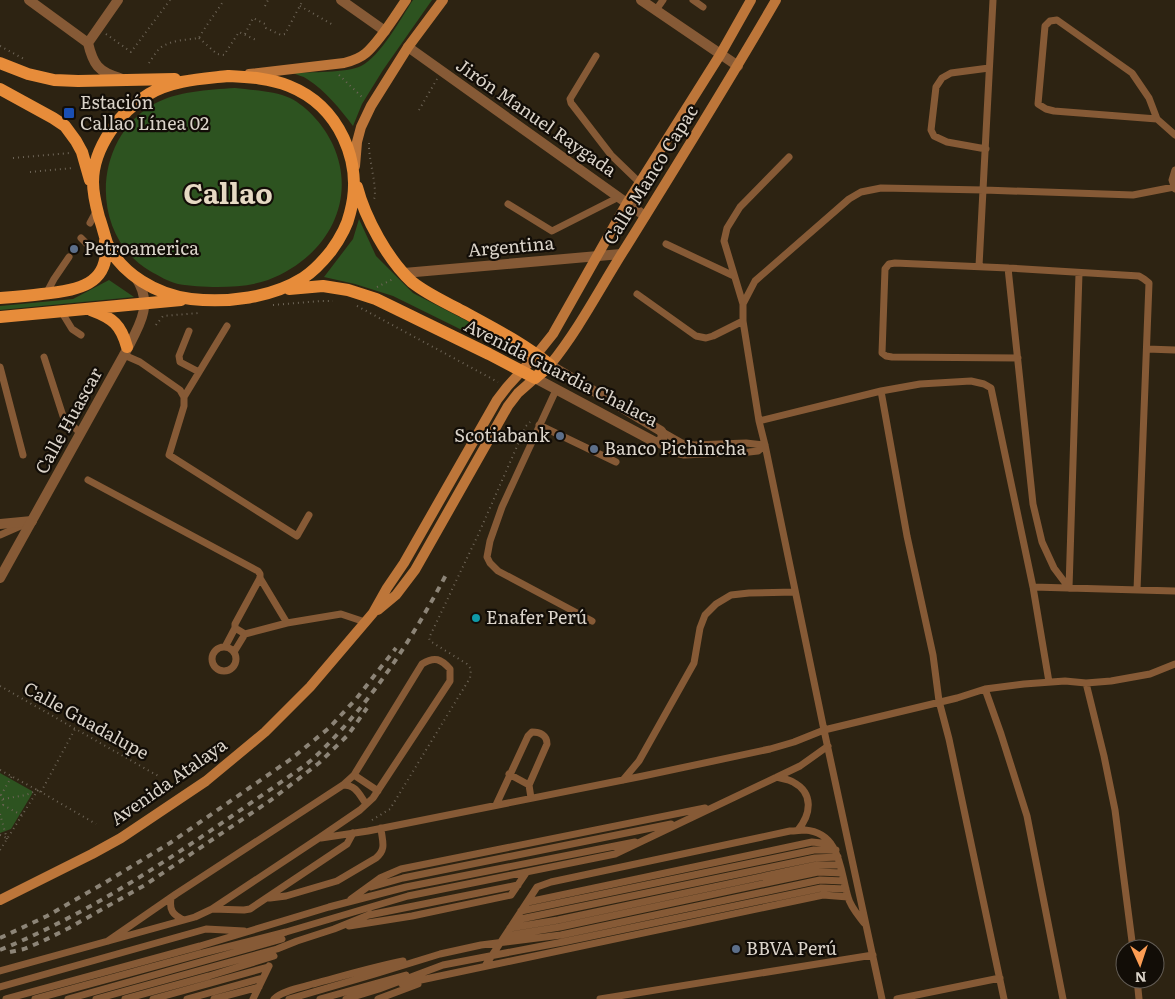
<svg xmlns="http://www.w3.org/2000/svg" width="1175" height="999" font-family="Literata,serif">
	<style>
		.green { fill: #2d5320 }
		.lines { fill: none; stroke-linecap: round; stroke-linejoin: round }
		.path { stroke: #6e6557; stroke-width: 2; stroke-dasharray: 1 4; stroke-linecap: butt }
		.service { stroke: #865a36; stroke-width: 7 }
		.minor { stroke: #865a36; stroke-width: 10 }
		.tertiary { stroke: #865a36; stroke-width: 10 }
		.secondary { stroke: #bd763a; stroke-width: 10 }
		.primary { stroke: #e78c3a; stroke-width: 12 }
		.rail { stroke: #8c8477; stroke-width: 4; stroke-dasharray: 6 6; stroke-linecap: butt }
		.transit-dot { fill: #1a4fb4; stroke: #120d07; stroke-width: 2 }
		.service-dot { fill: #5c6f8a; stroke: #120d07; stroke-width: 2 }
		.culture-dot { fill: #0f9aa8; stroke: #120d07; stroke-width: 2 }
		.labels { text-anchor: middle; stroke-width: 4.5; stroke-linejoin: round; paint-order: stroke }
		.poi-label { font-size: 18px; fill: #dad3c9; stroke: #120d07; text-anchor: start }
		.street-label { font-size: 18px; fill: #dad3c9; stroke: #120d07 }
		.town-label { font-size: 28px; font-weight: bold; fill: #e6d9c3; stroke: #120d07 }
	</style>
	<rect width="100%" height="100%" fill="#2d2312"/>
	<path class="green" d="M413,0H432L383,70L362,104L353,126C340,109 326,91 307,79C303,76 297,75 292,73C309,72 347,73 361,66C380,57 401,18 413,0Z
		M235,88C251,90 275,91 290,98C308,107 325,127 333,145C359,203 324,259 268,280C243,289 204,288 178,284C169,282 159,276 150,271C89,235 92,139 154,104C178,91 207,90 235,88Z
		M359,219L376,256L413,293L473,324L468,333L393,296L355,284L324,277L353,239Z
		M109,280L134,297L0,310V306L73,299Z
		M0,773L32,791V794L11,829L0,833Z"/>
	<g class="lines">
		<path class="path" d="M265,6L268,0
			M300,6L333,25
			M106,34L131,52L170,0
			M245,34L253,18L265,24L266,28L281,35L285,34L303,0
			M199,38L217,54L224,55L239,32L256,40
			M0,46L24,59
			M149,63C152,59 155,53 159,49C169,40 186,40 199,38C206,25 216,13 224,0
			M339,75L363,98
			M419,110L437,79
			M369,143C368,157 378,190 374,199
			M13,158L70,153
			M30,172L73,168
			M377,287L393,279
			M273,305L321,301H333
			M357,306L498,382
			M156,325L163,316L199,313
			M0,686L160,777
			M0,770L41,792L96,824
			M41,792L75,729
			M0,795L3,801V805L0,807
			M1,795L12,776
			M3,799L26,795L38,790
			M3,805L23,816
			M0,814L7,839
			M372,820L390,809L470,678L471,669L467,664L430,641L429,638L478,535L526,426L530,422
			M0,835L7,838
			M0,850L38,790"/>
		<path class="service" d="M693,0L703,7
			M656,10L663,0
			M596,56L570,99L571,103L611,155L640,183
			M1157,119L1149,98L1132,73L1057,20L1050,21L1045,26L1038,104L1046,109L1054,111L1157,119L1175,135
			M986,149L947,142L934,136L931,130L936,87L942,78L951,73L989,68
			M1175,189L1172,180L1175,170
			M508,204L552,231L619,197
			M90,223L97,210
			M81,238L89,246L106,252
			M666,244L734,276
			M979,266L993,0
			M1008,268L1033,504L1042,542L1054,568L1069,588
			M46,294L54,279L69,257
			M637,294L696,336L706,338L713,336L743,321
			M743,304L724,241L727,228L740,207L789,157
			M61,311L72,329L81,335
			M189,331L179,356L180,362L199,372
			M1147,349L1175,350
			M124,355L140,362L180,390L184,397V406L169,455L297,536L309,515
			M44,357L63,416L80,433
			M1018,358L892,357L886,356L882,353L885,269L889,264L895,263L1008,268L1139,276L1144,279L1149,283L1137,590
			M0,367L23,455
			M556,390L502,507L490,541L487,557L490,563L498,571L592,621
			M881,391L907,536L933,655L939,701L949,739L1004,999
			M184,397L227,326
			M759,421L881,391L920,384L971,381L984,384L991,388L1033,587L1049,682
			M539,425L616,462
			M661,431L682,443L694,445L746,443L765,445
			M655,442L675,453L684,455L749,452L758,451L765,445
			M88,480L258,571L260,574V578L235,624V628L225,647
			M0,535L25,524
			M260,578L287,623
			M1033,587L1175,591
			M1069,588L1079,273
			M235,628L245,634L287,623L341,614L365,622
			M212 659a12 12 0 1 1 24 0a12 12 0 1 1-24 0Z
			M234,652L245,634
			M1086,683L1104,756L1115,810L1133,949
			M985,689L1001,734L1027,816L1063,999
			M509,774L529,785
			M354,775L378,791
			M777,777C782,779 788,779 793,782C814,793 811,814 798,830
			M623,780L639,761L694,663L700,628L705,615L716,604L731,595L749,593L795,592
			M343,785C356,785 359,794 366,804
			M496,805L528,736L532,732C540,732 547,735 547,744L529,785L531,798
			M321,838L368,831L643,776L770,749L794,742L824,730L957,698L985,689L1024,684L1065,681L1086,683L1111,681L1150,674L1175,664
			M371,887L403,878L671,824
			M171,898C169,911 173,914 183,920
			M270,898L286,896L337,881L376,858C387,849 382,841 381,828
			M351,899L380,878L401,869L705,808
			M528,902L812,842L831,844
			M212,909L244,910L250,909L347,844L353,833
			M521,911L814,850H836
			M369,915L518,885
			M516,920L815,858L838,857
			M349,926L412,916L511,895L526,873
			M510,928L558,920L817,865H840
			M505,936L560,927L818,872L842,873
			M485,966L537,887L551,882L790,831C795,831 801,830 805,830C841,833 840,871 848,897C850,906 858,915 864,923
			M0,971L195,917L212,909L319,838L360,810L373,798L450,681V669C441,659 435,656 422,664L354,775L343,785L176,894L108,941
			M1137,979L1139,999
			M402,984L823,895L848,897
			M0,987L206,929L244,931
			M6,999L200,946L329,907L406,887L635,842
			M35,999L203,953L286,932L408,896L615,854L800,766L828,746
			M68,999L282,939
			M96,999L277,949L297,941L334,929L371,914
			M125,999L209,976L274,956
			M153,999L268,967
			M187,999L263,978
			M214,999L259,987
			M253,999L269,966
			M274,999C281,991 303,987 313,984C343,976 373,967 403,961
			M289,999L375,974L440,954L481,945L561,935L820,880L844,881
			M320,999L406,975
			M346,999L379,989L443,965L563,942L821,888L846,889
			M378,999L418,984
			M600,999L873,955
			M882,999L824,730L765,445L759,421L743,321V304L755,281L849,199L861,192L881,188L984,190L1133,195L1174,187
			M897,999L1000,978"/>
		<path class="minor" d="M29,0L88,43
			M341,0L385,31
			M641,0L738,66
			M88,43C93,64 98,72 120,78
			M88,43L118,0
			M408,47L645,216
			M404,273L621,254
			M535,378L655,442H659L662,439L663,435L661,431L550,365
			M0,524L32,521"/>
		<path class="tertiary" d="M0,578L124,355C137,329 155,306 136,278"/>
		<path class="secondary" d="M249,74L344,63C352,61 359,59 366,53C380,41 395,16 406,0
			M355,166L357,142L361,127L371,106L408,47L443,0
			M550,365C580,328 601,286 626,247C677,165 728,83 776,0
			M378,610L396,595L415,570L508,406L518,393L535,378
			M0,900L92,854L121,838L206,781L265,732L310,687L373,613L387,588L404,563L497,400L507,387L537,354L553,334L627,203L720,55L751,0"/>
		<path class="primary" d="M0,63L28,74L54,80L78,81L175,79
			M228,76C248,77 270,78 289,86C339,106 364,162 350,213C347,227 339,240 331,251C323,261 314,271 303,278C271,298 228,303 191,299C157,295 121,274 107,243C104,234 102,225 99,217C96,206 93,194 93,182C93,148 120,111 149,94C173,80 201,79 228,76Z
			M0,89L53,118L65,126L76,141L82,152L90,180
			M289,289L323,286L348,290L376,299L489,354L535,378L550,365C523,343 493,328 462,311C445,302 427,294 412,282C388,260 365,218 357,187
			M0,298C14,297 28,296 42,294C76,291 112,285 105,241
			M91,310C113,318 121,325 127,347
			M0,317L181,300"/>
		<path class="rail" d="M0,938L47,916L106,882L170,843L291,759L329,728L356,699L396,648
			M0,950C83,916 158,867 232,816C249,804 267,792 284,780C295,772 308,764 317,755C372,702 413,638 448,571
			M10,952L24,949L43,941L69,928L145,885L271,800L319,763L348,735L367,708"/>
	</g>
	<rect class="transit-dot" x="63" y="107" width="12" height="12" rx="2.5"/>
	<g class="service-dot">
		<circle cx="74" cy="249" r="5"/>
		<circle cx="560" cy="436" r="5"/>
		<circle cx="594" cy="449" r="5"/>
		<circle cx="736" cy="949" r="5"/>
	</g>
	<circle class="culture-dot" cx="476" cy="618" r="5"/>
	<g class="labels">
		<g class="poi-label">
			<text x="80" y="109">Estación<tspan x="80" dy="21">Callao Línea 02</tspan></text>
			<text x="84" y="255">Petroamerica</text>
			<text x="550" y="442" text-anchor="end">Scotiabank</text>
			<text x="604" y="455">Banco Pichincha</text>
			<text x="486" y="624">Enafer Perú</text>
			<text x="746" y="955">BBVA Perú</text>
		</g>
		<g class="street-label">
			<text transform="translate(536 118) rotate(35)" y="6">Jirón Manuel Raygada</text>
			<text transform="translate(651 175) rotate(-58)" y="6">Calle Manco Capac</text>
			<text transform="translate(511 247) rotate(-5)" y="6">Argentina</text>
			<text transform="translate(561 373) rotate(27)" y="6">Avenida Guardia Chalaca</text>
			<text transform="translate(69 421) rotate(-61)" y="6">Calle Huascar</text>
			<text transform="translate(86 721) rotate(29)" y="6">Calle Guadalupe</text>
			<text transform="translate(169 782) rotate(-35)" y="6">Avenida Atalaya</text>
		</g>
		<g class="town-label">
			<text x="228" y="204">Callao</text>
		</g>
	</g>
	<g transform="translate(1140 964) rotate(177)"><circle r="24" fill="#120d07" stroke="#625c55"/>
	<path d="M0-4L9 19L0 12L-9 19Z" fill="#fc9d54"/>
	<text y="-8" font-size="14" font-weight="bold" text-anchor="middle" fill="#dad3c9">N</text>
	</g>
</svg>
